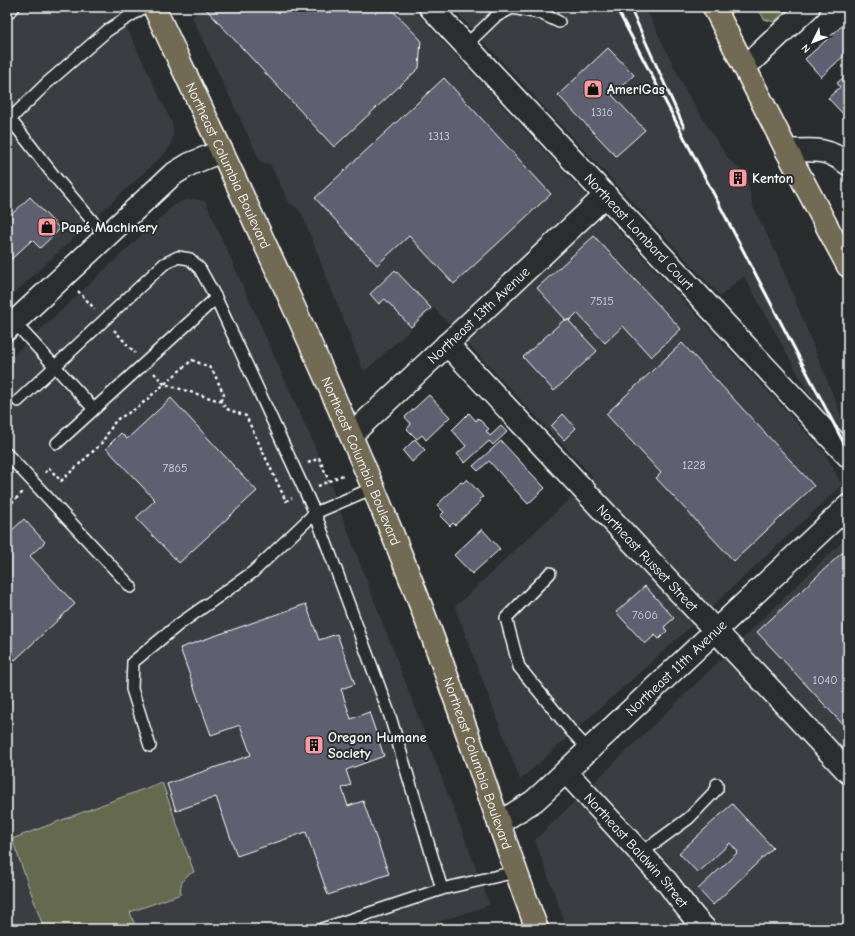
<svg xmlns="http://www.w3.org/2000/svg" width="855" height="936" font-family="'Comic Neue',sans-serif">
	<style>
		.built { fill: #3a3c42 }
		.green { fill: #656b50; stroke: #b2b5a8 }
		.building { fill: #5e5f72; stroke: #fff }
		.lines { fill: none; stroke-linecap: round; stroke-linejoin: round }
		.lane-casing { stroke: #fff; stroke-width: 14 }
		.street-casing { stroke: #fff; stroke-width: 25 }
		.secondary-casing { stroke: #fff; stroke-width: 25 }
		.primary-casing { stroke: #fff; stroke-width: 25 }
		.path { stroke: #fff; stroke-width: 2.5; stroke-dasharray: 3 3; stroke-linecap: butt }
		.lane { stroke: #2a2d2e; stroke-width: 11 }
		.street { stroke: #2a2d2e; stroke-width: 22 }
		.secondary { stroke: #2a2d2e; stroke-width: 22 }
		.primary { stroke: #736b52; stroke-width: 22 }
		.rail { stroke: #fff; stroke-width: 3 }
		.labels { text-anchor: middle; stroke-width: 4; stroke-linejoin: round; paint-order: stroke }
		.number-label { font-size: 12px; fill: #d7d7dc }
		.poi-label { font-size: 14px; font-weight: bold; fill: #fff; stroke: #2a2d2e; text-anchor: start }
		.street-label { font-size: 14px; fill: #fff; stroke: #2a2d2e }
	</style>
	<rect width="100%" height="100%" fill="#2a2d2e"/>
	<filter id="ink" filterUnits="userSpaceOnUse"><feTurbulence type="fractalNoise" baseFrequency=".025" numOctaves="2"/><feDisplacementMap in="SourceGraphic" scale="8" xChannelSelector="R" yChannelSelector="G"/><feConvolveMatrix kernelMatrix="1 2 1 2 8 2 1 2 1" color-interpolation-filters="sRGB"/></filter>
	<g filter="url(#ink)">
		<path class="built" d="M7,7H117L172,123L173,134L171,145L165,153L7,300Z
			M199,7H411L825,453L842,485L687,630L520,780L455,607L593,477L434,308L364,372L301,212L288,201L270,164L261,163L192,17L201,10Z
			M451,7H645L687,93L727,157L746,175L753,207L778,257L848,433V439L821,415L744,276L720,296Z
			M195,199L205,201L322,463L490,905L417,929H7V361L173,206L184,200Z
			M848,536V929H567L535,840Z"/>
		<path class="green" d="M757,7H790L774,22L764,19Z
			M162,782L194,872C184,876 179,883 181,894L130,912L136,929H44L12,839Z"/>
		<path class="building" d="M204,7H389L421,40L419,68L334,147Z
			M844,24L848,28V52L821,77L805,59Z
			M608,48L634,75L612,95L645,130L616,156L558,95Z
			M844,77L848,81V110L843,114L828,98L840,87L837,83Z
			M444,78L551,194L454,284L409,236L377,265L315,198Z
			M739,173L744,181L738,184L733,176Z
			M30,197L60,229L40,248L32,240L7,263V210L11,215Z
			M594,236L681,329L651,357L623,326L605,343L577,313L570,320H564L565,319L537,288Z
			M395,270L431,308L411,327L385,299L379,304L370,294Z
			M564,320H570L569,321L597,351L554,391L523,357Z
			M682,343L814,486L734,561L656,478L661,473L606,414Z
			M429,395L450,417L426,440L422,435L417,439L407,429L411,424L405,417Z
			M171,398L257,491L179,563L136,518L155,500L106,448L121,433L127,439Z
			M469,413L476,421L478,418L489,429L486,431L490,436L501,426L507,432L493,445L489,441L465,463L457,454L466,446L452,430Z
			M563,414L576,428L564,440L551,426Z
			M415,439L425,450L412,462L403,451Z
			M501,441L545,488L528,504L489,461L478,471L473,466Z
			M467,479L483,497L479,500L481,501L455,525L453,523L450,526L440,516L444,512L437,505L461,482L463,483Z
			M24,519L45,542L30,556L75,604L15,660L7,651V531L9,533Z
			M482,529L500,549L472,574L454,555Z
			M844,551L848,555V728L847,729L757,632Z
			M645,586L674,618L664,627L667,631L659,639L655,635L645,644L616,612Z
			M306,604L319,640L337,634L355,684L341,689L351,719L369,712L384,756L346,770L351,785L342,788L348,806L363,801L389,874L328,895L306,832L237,856L216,797L176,811L167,784L251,755L240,725L211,735L180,648Z
			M732,804L773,848L713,905L698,889L738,852L730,843L698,873L679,853Z"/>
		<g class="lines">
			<defs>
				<path id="lane" d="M7,14L14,7
					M466,45L495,17L512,8L540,13L559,22
					M10,119L55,177L106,237
					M7,122L47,83L108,30L144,7
					M14,322L94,409
					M18,401L164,264L178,257L190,259L200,269L216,298L315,513L253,572L178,625L133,662L132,689L150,746
					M57,443L216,298
					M7,454L131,587
					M373,488L315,513L389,713L442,889L515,872
					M550,573L506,618L519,667L572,732L589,750
					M641,853L689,818L717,789V784
					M322,929L442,889"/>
				<g id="street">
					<path d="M745,67L809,7"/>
					<path d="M787,151C814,150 825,147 848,164"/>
					<path d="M7,329L172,175L190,164L222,151"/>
					<path id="s1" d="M447,344L848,772"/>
					<path id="s2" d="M351,435L606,195"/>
					<path id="s3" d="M566,772L667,882C679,898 691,915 705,929"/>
				</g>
				<g id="secondary">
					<path id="s4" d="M430,7L848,456"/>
					<path id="s5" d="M499,823L534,801L545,791L848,506"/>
				</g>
				<g id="primary">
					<path id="s6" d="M154,7C241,192 329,376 405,565C453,685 492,808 537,929"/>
					<path d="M714,7L787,151L848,266"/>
				</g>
			</defs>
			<use href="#lane" class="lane-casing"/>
			<use href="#street" class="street-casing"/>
			<use href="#secondary" class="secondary-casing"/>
			<use href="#primary" class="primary-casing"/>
			<path class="path" d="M78,291L95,309
				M114,330L135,353
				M154,373L164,384L220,401L227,409L246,416L286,501L292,498
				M308,463L319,458L329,481
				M45,473L49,468L61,481L101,444L116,420L137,408L192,360L209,367L214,373L224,395L220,401
				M318,486L345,474
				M7,507L23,492"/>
			<use href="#lane" class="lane"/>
			<use href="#street" class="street"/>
			<use href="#secondary" class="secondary"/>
			<use href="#primary" class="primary"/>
			<path class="rail" d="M616,7L848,451
				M630,7L684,127"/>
		</g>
	</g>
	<defs>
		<symbol id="shop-square" viewBox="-11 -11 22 22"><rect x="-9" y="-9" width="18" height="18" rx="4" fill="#ff9aa2" stroke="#2a2d2e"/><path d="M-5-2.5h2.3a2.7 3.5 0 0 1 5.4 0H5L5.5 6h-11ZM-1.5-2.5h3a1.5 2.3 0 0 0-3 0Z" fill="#111"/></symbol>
		<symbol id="building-square" viewBox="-11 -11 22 22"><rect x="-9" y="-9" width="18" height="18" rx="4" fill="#ff9aa2" stroke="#2a2d2e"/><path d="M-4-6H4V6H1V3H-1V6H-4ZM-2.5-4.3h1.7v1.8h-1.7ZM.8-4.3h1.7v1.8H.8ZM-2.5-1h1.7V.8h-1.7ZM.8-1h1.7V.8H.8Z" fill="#111"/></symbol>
	</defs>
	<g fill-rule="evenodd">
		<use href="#shop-square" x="582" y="78" width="22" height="22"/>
		<use href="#building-square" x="727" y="167" width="22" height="22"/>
		<use href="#shop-square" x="36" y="216" width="22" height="22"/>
		<use href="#building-square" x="303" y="734" width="22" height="22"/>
	</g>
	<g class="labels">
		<g class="number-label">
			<text x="602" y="116">1316</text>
			<text x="439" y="140">1313</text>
			<text x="602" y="305">7515</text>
			<text x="694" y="469">1228</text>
			<text x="175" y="472">7865</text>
			<text x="645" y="619">7606</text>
			<text x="825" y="684">1040</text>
		</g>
		<g class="poi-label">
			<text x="607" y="94">AmeriGas</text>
			<text x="752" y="183">Kenton</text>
			<text x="61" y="232">Papé Machinery</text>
			<text x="328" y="742">Oregon Humane<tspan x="328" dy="16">Society</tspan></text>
		</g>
		<g class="street-label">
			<text dy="5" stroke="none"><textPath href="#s6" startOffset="175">Northeast Columbia Boulevard</textPath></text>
			<text dy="5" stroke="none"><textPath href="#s4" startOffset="307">Northeast Lombard Court</textPath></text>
			<text dy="5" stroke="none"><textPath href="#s2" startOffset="175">Northeast 13th Avenue</textPath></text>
			<text dy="5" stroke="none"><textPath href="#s6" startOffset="499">Northeast Columbia Boulevard</textPath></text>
			<text dy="5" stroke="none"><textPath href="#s1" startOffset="293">Northeast Russet Street</textPath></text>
			<text dy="5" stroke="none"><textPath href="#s5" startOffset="236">Northeast 11th Avenue</textPath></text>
			<text dy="5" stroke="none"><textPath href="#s6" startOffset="823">Northeast Columbia Boulevard</textPath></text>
			<text dy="5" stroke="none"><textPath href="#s3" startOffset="105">Northeast Baldwin Street</textPath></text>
		</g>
	</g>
	<rect width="855" height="936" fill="none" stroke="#2a2d2e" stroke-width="24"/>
	<rect x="12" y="12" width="831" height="912" fill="none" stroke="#fff" stroke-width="1.5" filter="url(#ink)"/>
	<g transform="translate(813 42) rotate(227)" stroke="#2a2d2e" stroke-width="3" paint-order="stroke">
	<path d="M0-3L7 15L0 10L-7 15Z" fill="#ffffff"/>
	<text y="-6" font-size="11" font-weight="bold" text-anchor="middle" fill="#ffffff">N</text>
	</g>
</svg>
